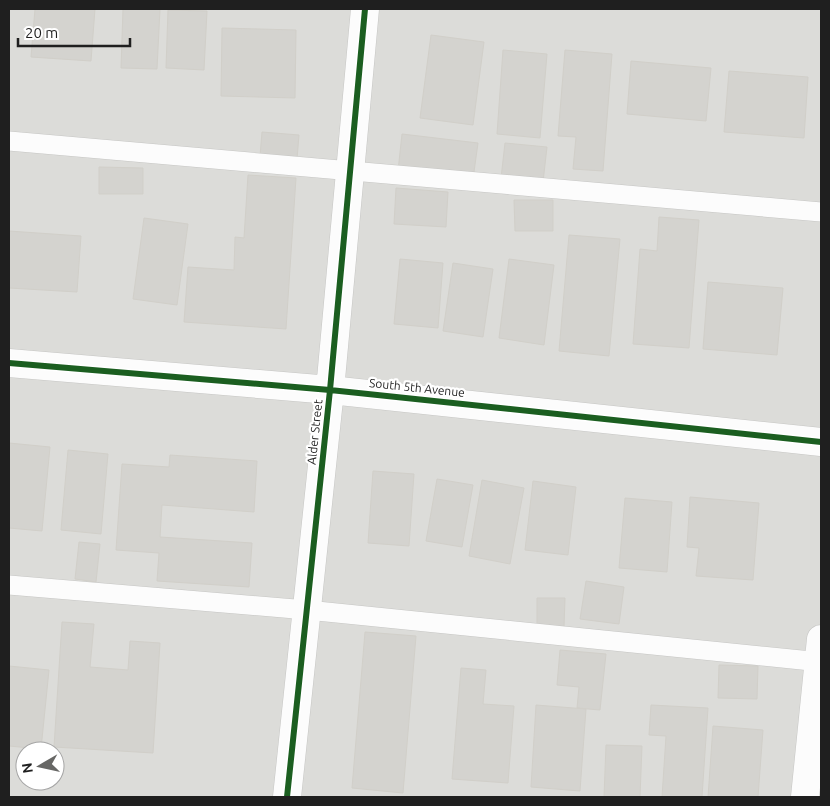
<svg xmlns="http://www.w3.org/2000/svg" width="830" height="806" font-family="Ubuntu,sans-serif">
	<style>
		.residential { fill: #dcdcd9; fill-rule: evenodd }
		.building { fill: #d4d3cf; stroke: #d1cfc9 }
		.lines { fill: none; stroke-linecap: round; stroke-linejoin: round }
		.service-casing { stroke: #c6c6c4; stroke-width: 20 }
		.minor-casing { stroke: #c6c6c4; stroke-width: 29 }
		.service { stroke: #fcfcfc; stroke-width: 19 }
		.minor { stroke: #fcfcfc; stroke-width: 28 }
		.cycleway-casing { stroke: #fff; stroke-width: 9 }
		.cycleway { stroke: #1b5e20; stroke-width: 6 }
		.labels { text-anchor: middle; stroke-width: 4.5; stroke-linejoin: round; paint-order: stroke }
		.street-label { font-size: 12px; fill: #1f1f1f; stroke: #fff }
	</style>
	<rect width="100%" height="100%" fill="#edede8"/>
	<path class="residential" d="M9,9H821V797H9ZM25,751H55V781H25Z"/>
	<path class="building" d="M35,9H95L91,61L31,57Z
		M123,9H160L157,69L121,68Z
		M168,10L207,11L204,70L166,68Z
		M222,28L296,30L295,98L221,96Z
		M431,35L484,42L473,125L420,118Z
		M503,50L547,54L540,138L497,134Z
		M565,50L612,54L603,171L573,169L576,137L558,136Z
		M631,61L711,68L706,121L627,114Z
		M729,71L808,77L804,138L724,132Z
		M262,132L299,135L297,159L260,156Z
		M402,134L478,143L473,179L398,171Z
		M505,143L547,147L543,182L501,178Z
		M99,167L143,168V194H99Z
		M248,175L296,178L286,329L184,322L188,267L234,270L235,237L244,238Z
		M396,188L448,192L446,227L394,224Z
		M514,200H553V231H515Z
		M659,217L699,220L689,348L633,344L640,249L657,251Z
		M144,218L188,224L177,305L133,299Z
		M9,231L81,236L77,292L9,288Z
		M569,235L620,239L609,356L559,351Z
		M400,259L443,263L438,328L394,324Z
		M509,259L554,265L544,345L499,338Z
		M453,263L493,269L483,337L443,331Z
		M708,282L783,288L777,355L703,349Z
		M9,443L50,447L42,531L9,528Z
		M68,450L108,454L101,534L61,530Z
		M170,455L257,461L254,512L162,505L160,537L252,543L249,587L157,581L159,553L116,550L122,464L169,467Z
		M373,471L414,474L409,546L368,543Z
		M437,479L473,485L462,547L426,541Z
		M482,480L524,488L510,564L469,556Z
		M533,481L576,487L568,555L525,550Z
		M690,497L759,503L753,580L696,576L699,548L687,547Z
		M625,498L672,502L667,572L619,568Z
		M79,542L100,544L96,582L75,579Z
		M586,581L624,587L619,624L580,619Z
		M537,598H565L564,627H537Z
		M62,622L94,624L90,667L128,670L130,641L160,643L153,753L54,747Z
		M365,632L416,636L403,793L352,788Z
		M560,650L606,654L600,710L577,708L579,687L557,685Z
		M719,665L758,666L757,699L718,698Z
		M9,666L49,670L41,749L9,746Z
		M461,668L486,670L483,704L514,706L508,783L452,779Z
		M536,705L586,709L580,791L531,787Z
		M651,705L708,708L702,797H662L666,736L649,735Z
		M713,726L763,730L758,797H708Z
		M606,745L642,746L640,797H604Z"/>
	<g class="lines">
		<defs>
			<path id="service" d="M9,141L821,212
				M9,585L307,610L821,662"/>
			<path id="minor" d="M9,363L330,390L821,442
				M287,797L330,390L365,9
				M805,797L821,639"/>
		</defs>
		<use href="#service" class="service-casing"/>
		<use href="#minor" class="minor-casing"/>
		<use href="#service" class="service"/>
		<use href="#minor" class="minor"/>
		<defs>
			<path id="cycleway" d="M9,363L330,390L821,442
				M287,797L330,390L365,9"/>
		</defs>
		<use href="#cycleway" class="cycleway-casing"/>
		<use href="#cycleway" class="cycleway"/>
	</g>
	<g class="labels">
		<g class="street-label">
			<text transform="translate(417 388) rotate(6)" y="4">South 5th Avenue</text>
			<text transform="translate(315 432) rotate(-84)" y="4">Alder Street</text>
		</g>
	</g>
	<rect width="830" height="806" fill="none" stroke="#1f1f1f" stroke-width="20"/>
	<g transform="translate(40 766) rotate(261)"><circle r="24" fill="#ffffff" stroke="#a5a5a5"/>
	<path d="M0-4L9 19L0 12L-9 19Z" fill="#676765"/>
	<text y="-8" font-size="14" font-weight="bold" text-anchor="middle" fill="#1f1f1f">N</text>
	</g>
	<path d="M18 38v8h112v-8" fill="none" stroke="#1f1f1f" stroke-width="2.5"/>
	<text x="25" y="38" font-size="15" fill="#1f1f1f" stroke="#ffffff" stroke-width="4" paint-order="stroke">20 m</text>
</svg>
